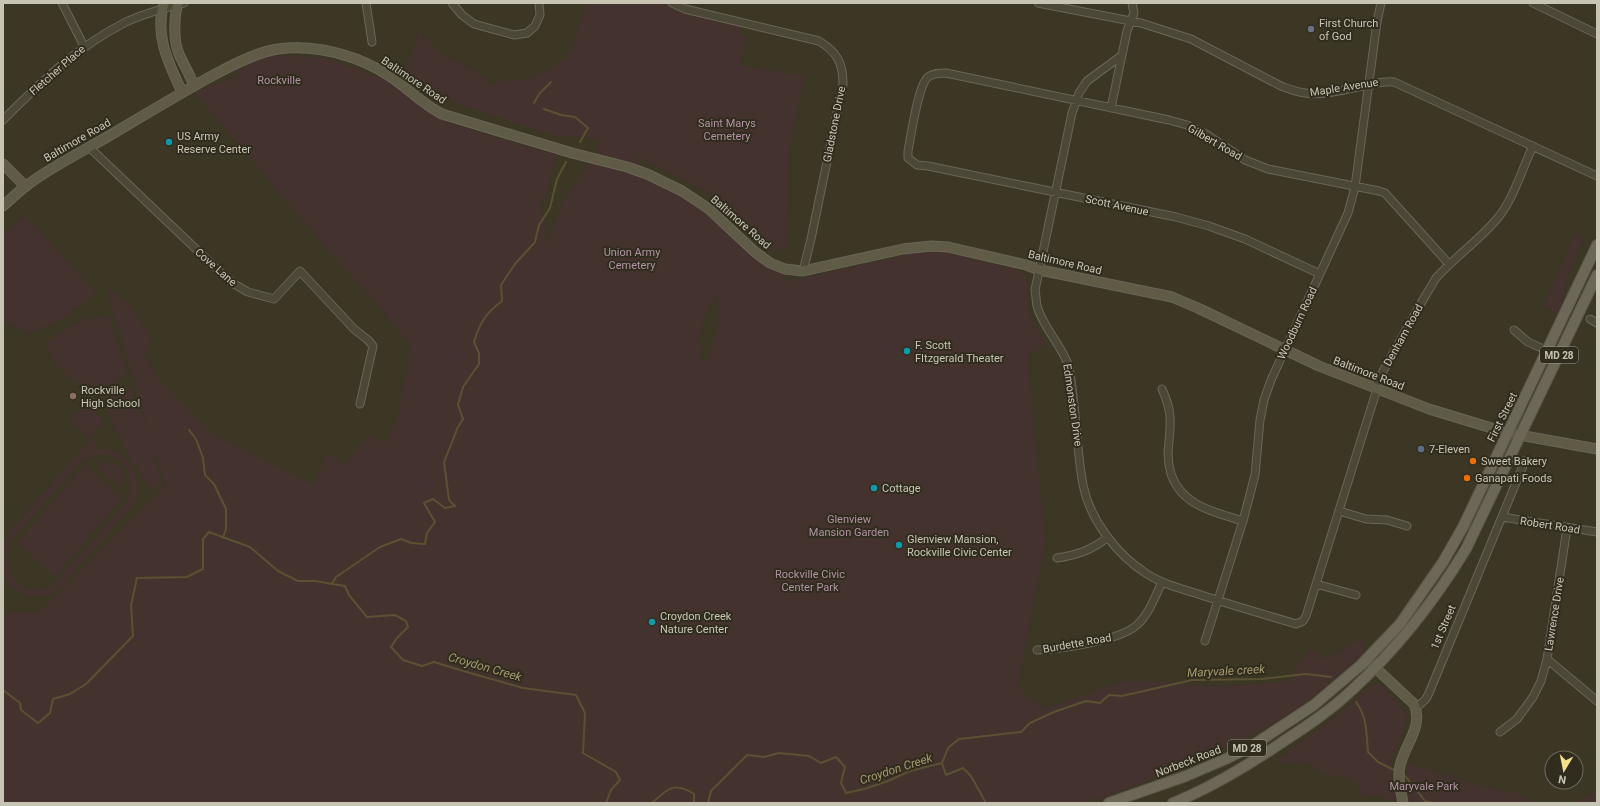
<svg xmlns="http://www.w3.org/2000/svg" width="1600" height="806" font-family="Roboto,sans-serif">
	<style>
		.green { fill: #44322f; fill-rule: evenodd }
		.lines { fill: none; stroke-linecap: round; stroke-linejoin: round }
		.stream { stroke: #5a5132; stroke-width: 2 }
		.street-casing { stroke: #6a6657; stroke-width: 9 }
		.secondary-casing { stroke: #6a6657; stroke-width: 11 }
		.primary-casing { stroke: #585445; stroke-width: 12 }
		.street { stroke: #4c4838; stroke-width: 7 }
		.secondary { stroke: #5f5b47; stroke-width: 9 }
		.primary { stroke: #6c6757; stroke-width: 10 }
		.worship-dot { fill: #6b7280; stroke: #312d1e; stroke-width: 1.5 }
		.culture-dot { fill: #0f9aa8; stroke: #312d1e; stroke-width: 1.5 }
		.education-dot { fill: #8d6e63; stroke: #312d1e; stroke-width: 1.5 }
		.service-dot { fill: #5c6f8a; stroke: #312d1e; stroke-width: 1.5 }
		.food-dot { fill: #e8710a; stroke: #312d1e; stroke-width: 1.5 }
		.labels { text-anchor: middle; stroke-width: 4; stroke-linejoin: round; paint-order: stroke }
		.shield { fill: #312d1e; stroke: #9b9787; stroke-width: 1 }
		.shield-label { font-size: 10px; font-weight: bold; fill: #c8c4b4 }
		.poi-label { font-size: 11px; fill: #c8c4b4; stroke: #312d1e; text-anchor: start }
		.street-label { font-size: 11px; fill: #c8c4b4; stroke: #312d1e }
		.park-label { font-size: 11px; fill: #b191a4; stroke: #312d1e }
		.water-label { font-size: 12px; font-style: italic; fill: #a5986f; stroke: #312d1e }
	</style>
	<rect width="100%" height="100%" fill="#3c3625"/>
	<path class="green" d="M586,3H672L741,22L739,34L747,37L741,60L738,65L804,76L789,151L786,251L774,248L705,191L636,156L635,158L656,178L682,191L755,252L794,270L783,280L788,281L931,249L1018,270V273L1025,275C1030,283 1025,295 1027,305C1030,320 1038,332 1046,344L1027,356L1045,542L1019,678L1018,687L1027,695L1046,709L1119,682L1151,681L1217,687L1289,681L1297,665L1310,648L1325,659L1360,640L1365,651L1315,696L1282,718L1242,740L1166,774L1087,803H3V613L40,612L166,485L157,457L154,458L163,485L154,489L149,486L147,480L144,482L137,465L134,466L132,463L102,400L131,388L149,431L106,286L130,306L151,338L144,356L160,381L211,433L313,485L328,453L344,465L368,435L386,443L399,411L411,345L389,318L309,228L194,92L239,76L236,68L272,55L327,58L385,80L445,122L528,147L557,154L544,200L538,198L546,226L545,247L567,193L594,159L599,140L572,136L557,137L454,103C436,94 420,84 405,71L419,31L441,55L462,63L481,75L490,85L499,81L527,79L552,69L572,51ZM717,296L719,320L708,360L700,359L703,345L698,344C701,326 705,310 717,296Z
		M25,215L96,293L62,320L26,333L3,320V235Z
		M1576,232L1583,240L1569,271L1559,314H1558L1543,306Z
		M104,315L109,318L127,372L112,384L95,386L76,382L58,367L44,342L76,323Z
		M86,403L96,411L95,413L104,421L89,439L70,420Z
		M92,438L97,443L93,449C97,449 102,448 106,449C126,452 143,476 137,496C136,500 133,504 131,508L65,583L54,593L41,597L26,595L12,587L3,575V544L8,533ZM102,454C128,458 135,476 128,500L54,584C23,602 0,573 10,542L81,462L92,456Z
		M106,462C116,462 120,468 124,476L119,486L111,478L109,480L105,477L106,475L97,467Z
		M85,465L123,498L55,576L17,543Z
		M1375,683L1380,684L1384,688L1407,715L1405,727L1392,757V780L1395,803H1393L1379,795L1363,797L1355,780L1322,773L1305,762L1283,764L1277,760L1330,721Z
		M1407,763L1473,784L1516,793L1535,803H1415L1408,800Z
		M1597,793V803H1571Z"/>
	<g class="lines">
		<path class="stream" d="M534,103L539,94L551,82
			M544,109L561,115L575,117L588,128L580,142
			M189,430L196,439L203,458L205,475L214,484L226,509V529L223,538
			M332,584L336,577L380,547L401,539L411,543L425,544L427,533L435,522L424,503L433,499L445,508L455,506L449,500L444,462L458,427L463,419L458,405L463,387L479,364V353L474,342C480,322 486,313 502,301L501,285L515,264L535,242L539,225L550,208L557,179L566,162
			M3,690L20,703L21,710L38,723L50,713L53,699L70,694L86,684L133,636L131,605L137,578L187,577L203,569V539L209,532L250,547L278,571L298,581H315L345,586L349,595L367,617L395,615L406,621L408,627L397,638L391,647L403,660L422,666L434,662L470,673L523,688L576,695L585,713L583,753L616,772L620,780L611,790L606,803
			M1356,702C1368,719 1366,733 1368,752L1378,762L1396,771
			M942,763L946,775L963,768L971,776L986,803
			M1402,774L1406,777L1425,801L1432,803
			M652,803C667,789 674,781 694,794V803
			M708,803L711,791L747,755L764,757L779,753L809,756L821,763L836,757L845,767L841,783L846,793L864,789L888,781L910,771L942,763L948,748L959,739L1021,732L1030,723L1054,712L1086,701L1100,703L1109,695L1122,696L1192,680L1262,679L1306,674L1331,677"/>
		<defs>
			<path id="street" d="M62,3L84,46
				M366,3L372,42
				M452,3L462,15L474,24L514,35L527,33L535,26L540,15L539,3
				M672,3L685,9L819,41C837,52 843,63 843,84L811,239L803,271
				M1038,3L1141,23L1191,39L1281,86C1289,89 1296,92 1305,93C1323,96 1348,89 1367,85C1378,83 1382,81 1394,82L1597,176
				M1533,3L1597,34
				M1121,56L1087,81L1079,93L1072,113L1035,290C1036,295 1036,301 1037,306C1043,328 1062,345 1069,367C1076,406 1076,446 1083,485C1090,520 1117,555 1147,574C1161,583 1178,588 1195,593C1228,604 1262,614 1296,624L1303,621L1306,616L1377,389V382L1424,298L1436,278C1455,257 1478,241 1496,220C1513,201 1522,169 1533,146
				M1111,108L1127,31L1134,13L1132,3
				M3,120C41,82 78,46 126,22C145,13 165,8 184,3
				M90,148L219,271L234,284L248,292L274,299L300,271L354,329L368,340L373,346L360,404
				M1320,274L1245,239L1209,226L1176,217L928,166L917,165L908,158V151C911,136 918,85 928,77C933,73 940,73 946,73L1169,120L1187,125L1206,134L1245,160L1268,169L1379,191L1385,193L1449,264
				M1590,319L1597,323
				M1514,330L1528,342L1548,351
				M1162,389C1174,415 1170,426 1168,453C1168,460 1169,467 1171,474C1182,506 1214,512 1243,521
				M1339,511L1366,519L1387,520L1407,526
				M1502,517L1597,532
				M1057,558C1077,555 1092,550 1108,537
				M1316,584L1356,595
				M1205,641L1243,521L1255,475L1260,420L1264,400L1271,380L1348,213L1355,187L1377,22L1381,3
				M1037,650C1061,649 1119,641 1137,625C1149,614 1155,597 1162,582
				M1547,659L1597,701
				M1416,708L1426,699L1429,693L1525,461
				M1500,732L1517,719L1533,697L1541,681L1547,659L1567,528"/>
			<path id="secondary" d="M164,3C154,35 169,64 182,92
				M178,3C174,17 173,40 179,54C184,65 190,75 194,86
				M3,164L25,186
				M3,206C10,200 18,192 26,186C55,164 88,149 119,130C149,112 178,95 208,78C228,67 256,52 278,49C301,46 325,49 347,56C361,60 375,67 388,75C407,87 422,104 442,114L572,153L627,167L647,174L682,191L709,209L755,252L770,263L785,269L803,271L903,249L931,246L948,247L1026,265L1040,270L1172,297L1200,309L1319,366L1429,409L1508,433L1597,449
				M1366,659L1414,704C1424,726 1404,746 1400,766C1397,778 1401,791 1403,803"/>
			<path id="primary" d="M1109,803L1186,776L1228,758L1252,746L1314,705L1361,665L1400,624L1443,562L1463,527L1597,245
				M1173,803C1208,789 1240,770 1272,749C1299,731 1328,713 1352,690C1397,649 1435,600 1466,549L1597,275"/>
		</defs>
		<use href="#street" class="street-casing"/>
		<use href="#secondary" class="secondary-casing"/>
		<use href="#primary" class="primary-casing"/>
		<use href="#street" class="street"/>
		<use href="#secondary" class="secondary"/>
		<use href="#primary" class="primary"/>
	</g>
	<circle class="worship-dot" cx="1311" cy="29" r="4"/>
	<g class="culture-dot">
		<circle cx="169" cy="142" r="4"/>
		<circle cx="907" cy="351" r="4"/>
		<circle cx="874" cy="488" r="4"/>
		<circle cx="899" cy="545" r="4"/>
		<circle cx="652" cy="622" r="4"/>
	</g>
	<circle class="education-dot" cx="73" cy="396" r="4"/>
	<circle class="service-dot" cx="1421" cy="449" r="4"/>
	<g class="food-dot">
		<circle cx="1473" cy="461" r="4"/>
		<circle cx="1467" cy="478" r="4"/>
	</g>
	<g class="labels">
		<g class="shield">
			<rect x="1540" y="347" width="38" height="16" rx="3"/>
			<rect x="1228" y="740" width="38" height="16" rx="3"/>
		</g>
		<g class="shield-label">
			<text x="1559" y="359">MD 28</text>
			<text x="1247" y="752">MD 28</text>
		</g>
		<g class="poi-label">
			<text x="1319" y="27">First Church<tspan x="1319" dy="13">of God</tspan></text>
			<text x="177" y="140">US Army<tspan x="177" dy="13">Reserve Center</tspan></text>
			<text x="915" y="349">F. Scott<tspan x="915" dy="13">FItzgerald Theater</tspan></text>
			<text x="81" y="394">Rockville<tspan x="81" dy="13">High School</tspan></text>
			<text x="1429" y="453">7-Eleven</text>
			<text x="1481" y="465">Sweet Bakery</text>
			<text x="1475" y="482">Ganapati Foods</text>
			<text x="882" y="492">Cottage</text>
			<text x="907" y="543">Glenview Mansion,<tspan x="907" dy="13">Rockville Civic Center</tspan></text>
			<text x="660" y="620">Croydon Creek<tspan x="660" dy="13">Nature Center</tspan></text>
		</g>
		<g class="street-label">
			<text transform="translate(57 70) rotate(-41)" y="4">Fletcher Place</text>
			<text transform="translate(414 80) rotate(34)" y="4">Baltimore Road</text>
			<text transform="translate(1344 87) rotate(-9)" y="4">Maple Avenue</text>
			<text transform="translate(834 124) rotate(-79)" y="4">Gladstone Drive</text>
			<text transform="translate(77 140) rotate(-30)" y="4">Baltimore Road</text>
			<text transform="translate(1215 142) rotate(30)" y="4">Gilbert Road</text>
			<text transform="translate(1117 205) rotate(12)" y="4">Scott Avenue</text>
			<text transform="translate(741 222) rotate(41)" y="4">Baltimore Road</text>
			<text transform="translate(1065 262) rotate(13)" y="4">Baltimore Road</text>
			<text transform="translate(216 267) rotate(41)" y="4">Cove Lane</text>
			<text transform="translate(1297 323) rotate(-65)" y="4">Woodburn Road</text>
			<text transform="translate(1403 335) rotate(-61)" y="4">Denham Road</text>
			<text transform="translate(1369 373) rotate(21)" y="4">Baltimore Road</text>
			<text transform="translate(1073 405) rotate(82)" y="4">Edmonston Drive</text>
			<text transform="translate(1502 417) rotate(-64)" y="4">First Street</text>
			<text transform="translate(1550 525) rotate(9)" y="4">Robert Road</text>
			<text transform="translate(1554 614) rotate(-81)" y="4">Lawrence Drive</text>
			<text transform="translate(1443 627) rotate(-67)" y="4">1st Street</text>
			<text transform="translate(1077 643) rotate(-10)" y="4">Burdette Road</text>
			<text transform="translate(1188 761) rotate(-21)" y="4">Norbeck Road</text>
		</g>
		<g class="park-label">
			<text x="279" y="84">Rockville</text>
			<text x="727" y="127">Saint Marys<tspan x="727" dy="13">Cemetery</tspan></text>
			<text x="632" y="256">Union Army<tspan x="632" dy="13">Cemetery</tspan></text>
			<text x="849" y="523">Glenview<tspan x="849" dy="13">Mansion Garden</tspan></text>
			<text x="810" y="578">Rockville Civic<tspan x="810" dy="13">Center Park</tspan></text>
			<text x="1424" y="790">Maryvale Park</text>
		</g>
		<g class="water-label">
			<text transform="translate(485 667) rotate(16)" y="4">Croydon Creek</text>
			<text transform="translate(1226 671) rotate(-3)" y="4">Maryvale creek</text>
			<text transform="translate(896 769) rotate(-18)" y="4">Croydon Creek</text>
		</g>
	</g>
	<rect width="1600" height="806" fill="none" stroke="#c8c4b4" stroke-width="8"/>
	<g transform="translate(1564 770) rotate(190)"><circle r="19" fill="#312d1e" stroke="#6d695a"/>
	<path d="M0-3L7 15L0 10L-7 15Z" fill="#f3df8e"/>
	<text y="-6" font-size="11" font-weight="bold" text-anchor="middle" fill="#c8c4b4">N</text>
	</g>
</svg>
